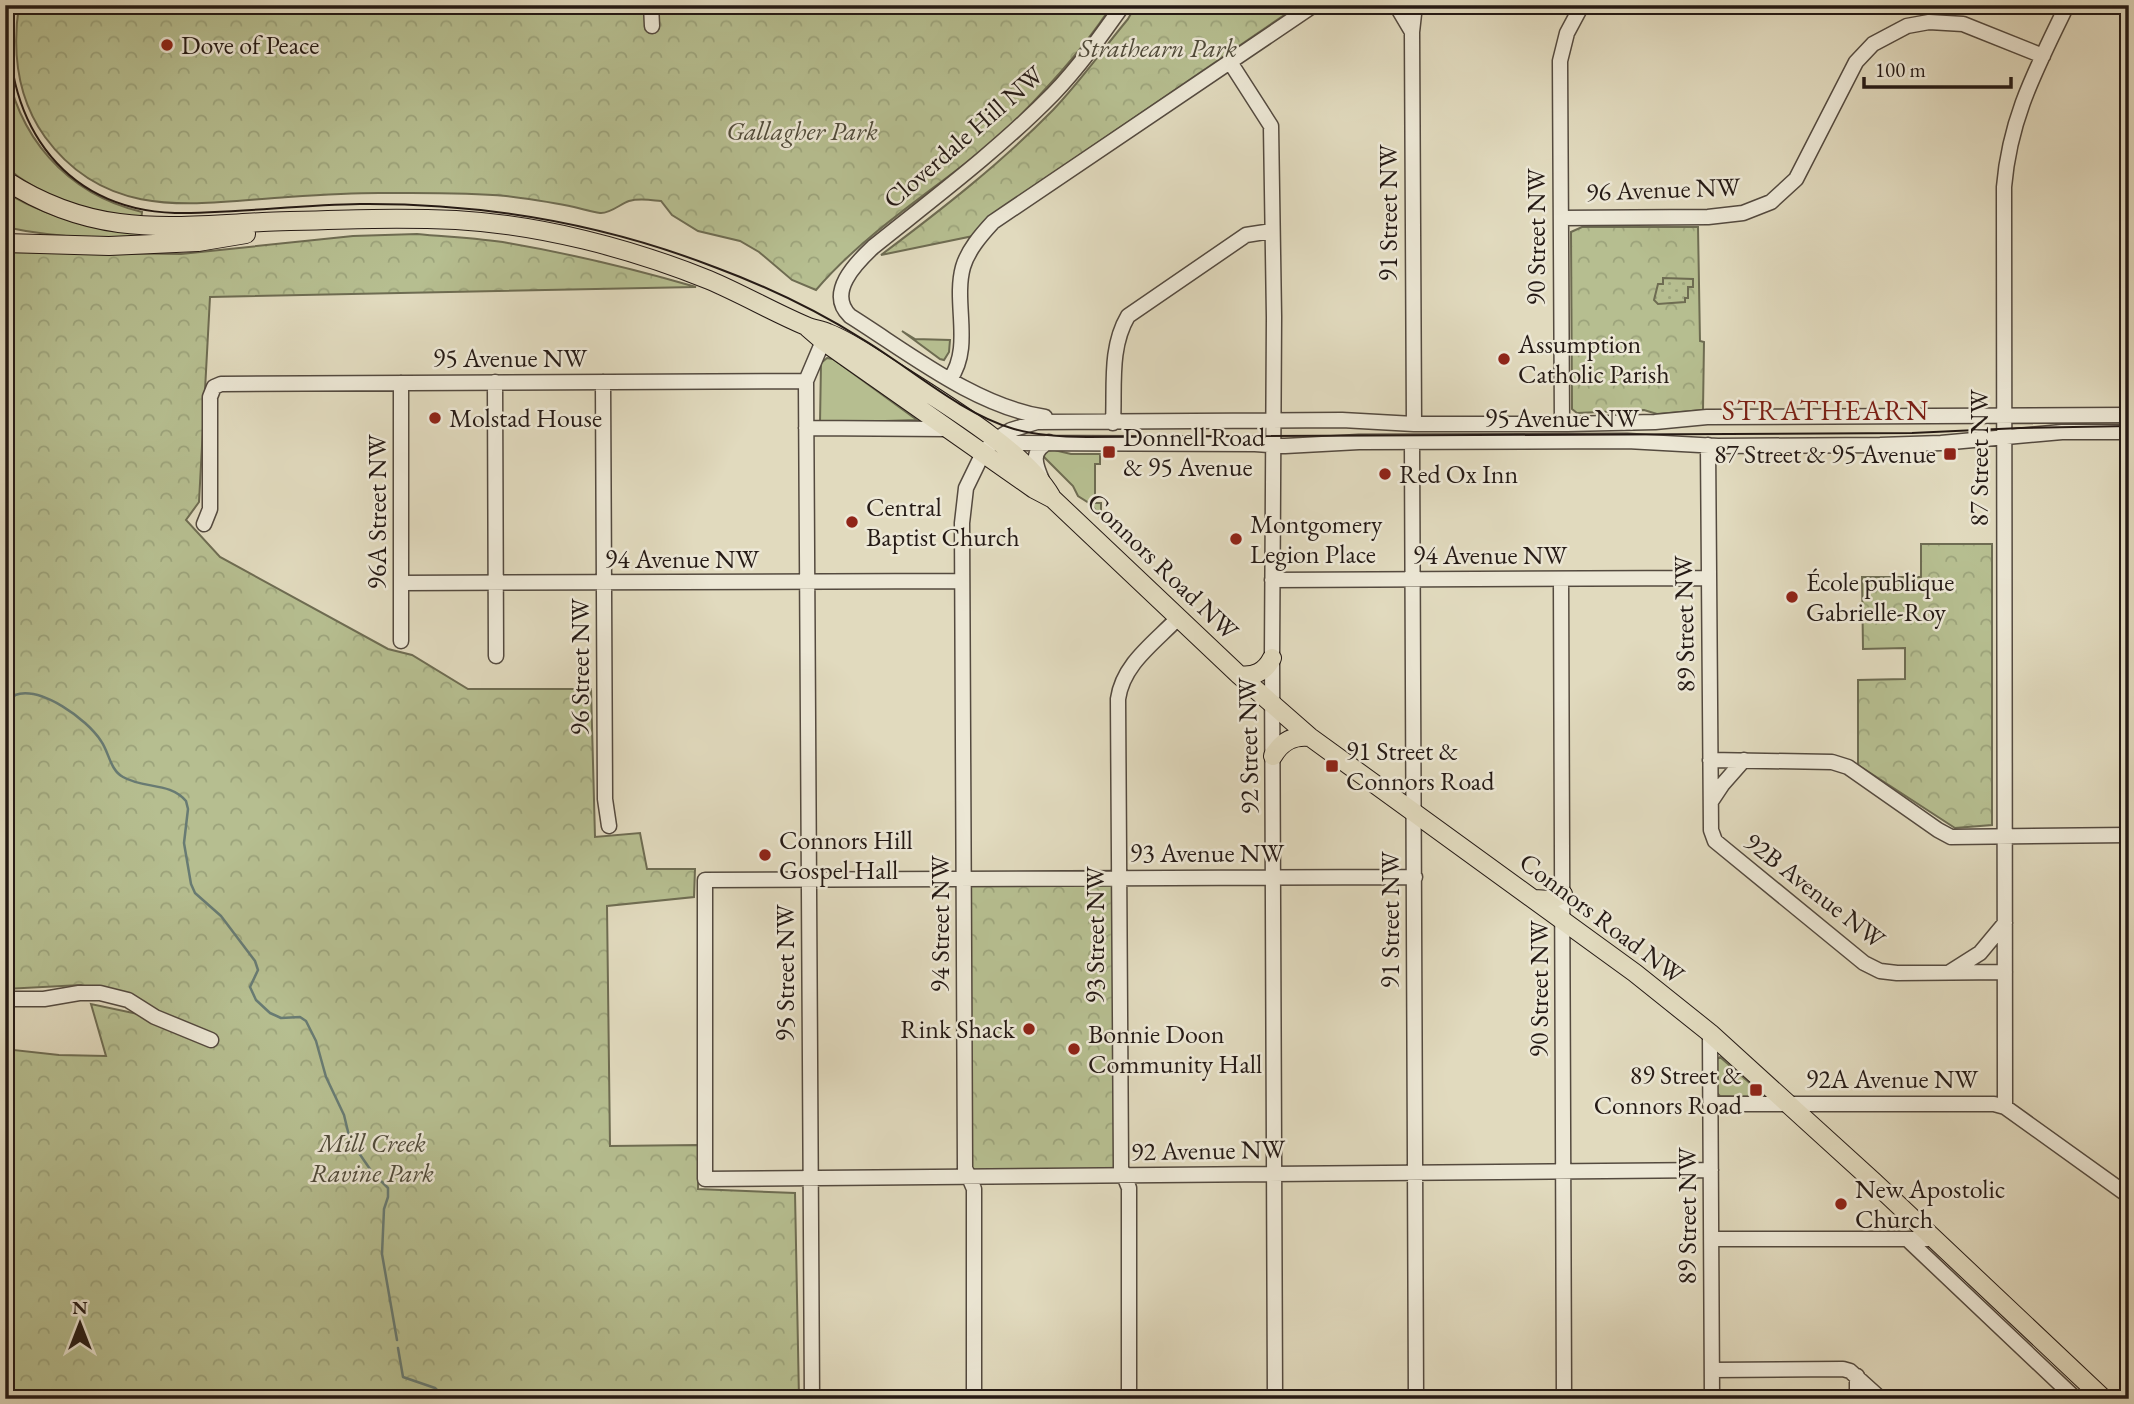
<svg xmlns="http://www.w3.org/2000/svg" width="2134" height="1404" font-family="'EB Garamond',serif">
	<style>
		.grass { fill: #b6be90; stroke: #6e6c52; stroke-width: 2 }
		.forest { fill: url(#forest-crowns); stroke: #6e6c52; stroke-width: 2 }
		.garden { fill: url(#garden-dots); stroke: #6e6c52; stroke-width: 2 }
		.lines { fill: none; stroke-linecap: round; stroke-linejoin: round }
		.stream { stroke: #687b73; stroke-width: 2.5 }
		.minor-casing { stroke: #544a3f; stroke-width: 17 }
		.major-casing { stroke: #251a15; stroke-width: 20 }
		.minor { stroke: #ece7d5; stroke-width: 14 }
		.major { stroke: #e1dabe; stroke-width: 18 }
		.tram { stroke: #251a15; stroke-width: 2 }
		.poi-dot { fill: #8f2418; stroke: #ece7d5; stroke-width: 2.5 }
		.labels { text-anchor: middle; stroke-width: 5; stroke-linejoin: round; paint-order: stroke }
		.poi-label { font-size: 26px; fill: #251a15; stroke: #ece7d5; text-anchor: start }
		.park-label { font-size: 26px; font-style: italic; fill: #504b3a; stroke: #ece7d5 }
		.street-label { font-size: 26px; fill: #251a15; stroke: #ece7d5 }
		.neighbourhood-label { font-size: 28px; letter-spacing: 2px; fill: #7a1f14; stroke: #ece7d5 }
	</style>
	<defs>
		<pattern id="forest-crowns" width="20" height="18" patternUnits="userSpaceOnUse" patternTransform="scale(1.75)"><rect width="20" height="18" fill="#b6be90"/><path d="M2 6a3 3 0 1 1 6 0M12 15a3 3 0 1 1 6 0" fill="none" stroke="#9ca37b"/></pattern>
		<pattern id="garden-dots" width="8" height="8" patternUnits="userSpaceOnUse" patternTransform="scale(1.75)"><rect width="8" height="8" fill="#b6be90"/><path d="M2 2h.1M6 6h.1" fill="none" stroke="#9ca37b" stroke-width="1.8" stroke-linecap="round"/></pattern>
	</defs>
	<rect width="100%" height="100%" fill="#e1dabe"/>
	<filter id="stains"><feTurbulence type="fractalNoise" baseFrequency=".00286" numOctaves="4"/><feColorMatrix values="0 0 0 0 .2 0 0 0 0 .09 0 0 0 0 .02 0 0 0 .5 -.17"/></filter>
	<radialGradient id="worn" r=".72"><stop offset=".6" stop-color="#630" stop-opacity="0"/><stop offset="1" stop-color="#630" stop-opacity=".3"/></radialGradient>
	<path class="grass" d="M5,59C16,136 66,194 142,212L141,221C92,210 44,201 5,166Z
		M5,192C60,226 121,233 185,235V239C124,239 65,240 5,227Z
		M902,331L915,339L950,340L949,352L944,360L940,359Z
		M827,358L833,359L917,420L820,423L821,363Z
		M1054,450L1071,454H1100V464H1095V503H1101V519L1092,505L1078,496L1073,486L1045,458L1043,455L1046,451Z
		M1720,1057L1760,1092V1095L1758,1097L1720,1096L1717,1093L1716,1060Z"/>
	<path class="forest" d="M19,5H1112C1081,53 1024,116 980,152C925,196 862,236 816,290L792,280L759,252L740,241L698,231L672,215L661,201C650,200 640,198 629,201C620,204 610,214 600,213C592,212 583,209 574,207C552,202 529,199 506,196C464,192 421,193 379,193C349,193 318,195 288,197C197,203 108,223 45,137C17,98 12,52 19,5Z
		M1136,5H1299L996,212L973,236L881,255C941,210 1000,164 1053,110C1080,82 1103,49 1128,19Z
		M1582,227H1698L1700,341L1704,342L1703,410L1657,414L1644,410L1577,413L1572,409L1571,232Z
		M417,234C447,237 478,238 508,243C572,254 634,269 696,287L210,297L199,502L186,520L220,557L388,649L412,655L468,689H591L595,837L640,833L647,869H695L694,897L607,906L610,1146L698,1145V1189L795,1193L799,1399H11L5,1391V1049L59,1055L106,1056L91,1004L152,1017L81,985L5,989V252L181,254L353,236Z
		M1921,544H1992V825L1955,828L1858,765V680L1905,679V648L1863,649L1862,577H1921Z
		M1113,884L1114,1169L971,1170L969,885Z"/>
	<path class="garden" d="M1663,278L1693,279V287H1688V298H1685V302L1658,304L1654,300L1658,284H1663Z"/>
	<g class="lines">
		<path class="stream" d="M11,701L15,695C41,686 87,719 101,741C109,752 110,770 123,777C144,789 170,782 186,801L188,809L184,843L191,884L195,893L221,916L255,961L258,970L250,987L256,1000L270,1013L281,1018L300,1017L306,1021L316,1041L326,1077L344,1115L350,1140L372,1172L388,1188V1197L384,1209L382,1254L397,1340
			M5,718L10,706
			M398,1348L403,1377L435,1388L446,1399"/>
		<defs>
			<path id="minor" d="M651,5L652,26
				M1396,5L1412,32L1414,424
				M1412,32L1415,5
				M1230,62L1271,126L1274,317L1272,658L1275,1399
				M1561,218L1708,217L1743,213L1771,202L1796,179L1856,62L1873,44L1907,26L1929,22L1963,24L2043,56
				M950,379C973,347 953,303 963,267C968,250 981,235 993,222L1314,5
				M495,382L496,656
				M603,382L605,799L609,826
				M1045,417C975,406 909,353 850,316C826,293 856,263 873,247C934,198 998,150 1053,94C1079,67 1101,36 1123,5
				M1113,423C1115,387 1109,348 1128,316L1246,235L1272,231
				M1562,424L1560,61L1567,33L1582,5
				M806,428L949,429
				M996,440L1010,443L1255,444L1285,446L1359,442L1627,441L1718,446L1880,445L1941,443L2062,432H2129
				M1412,442L1416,1399
				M1708,445L1711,830L1715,841L1864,963L1880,971L1897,973L2005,972
				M1042,480C1035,464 1030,451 1049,442
				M204,524L210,509V397L214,387L221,384L806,381
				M1561,579L1564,1399
				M1272,580L1708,578
				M401,583L962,581
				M401,641V383
				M1710,760L1832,762L1848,767L1938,830L1951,837L2129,835
				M1712,800L1722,785L1744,760
				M1415,877L705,880V1179L1711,1170
				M1950,972L1980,953L2005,923
				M5,999H44L79,993H100L128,1000L155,1017L211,1040
				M1710,1033L1712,1399
				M1710,1104H1994L2005,1107L2129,1196
				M2005,1107L2004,187C2010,116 2037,68 2067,5
				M1711,1239H1934
				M1907,1239L2076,1399
				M1712,1370L1843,1369L1850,1371L1881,1399
				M812,1399L806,381L823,341
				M974,1399V1189L965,1168L962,523L966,488L983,453L995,440L1011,430L1037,422L1342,420L1414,424H1567L1655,422L1707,417L2129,415
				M1129,1399V1188L1121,1168L1118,699C1123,664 1154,643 1178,618
				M1857,1399V1376"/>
			<path id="major" d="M5,180C93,237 164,227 263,222C327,220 391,217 456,220C541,225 630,248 709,280C742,294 773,312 806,326C813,329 821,330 828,333C852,342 875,360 897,373C942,402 1025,451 1051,496
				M5,243L109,246L198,242L246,234
				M808,328L823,341L1034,489L1053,499L1239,675L1310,737L1635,973L1710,1033L1874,1182L2104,1399
				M1239,675C1254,677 1265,672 1272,658
				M1273,756C1282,741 1294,735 1310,737
				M1534,899L1551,900L1563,894"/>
		</defs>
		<use href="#minor" class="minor-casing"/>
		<use href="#major" class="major-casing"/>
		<use href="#minor" class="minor"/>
		<use href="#major" class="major"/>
		<path class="tram" d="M10,5C0,115 59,210 175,213C237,213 298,205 360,204C482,203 604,224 717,268C768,287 818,311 864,340C912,369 960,413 1014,429C1038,436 1062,437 1087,437L1912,433L2020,428L2129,426"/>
	</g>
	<g class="poi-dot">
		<circle cx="167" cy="45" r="7"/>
		<circle cx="1504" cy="359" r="7"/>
		<circle cx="435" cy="418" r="7"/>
		<rect x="1102" y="445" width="14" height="14" rx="3.5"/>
		<rect x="1943" y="447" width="14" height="14" rx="3.5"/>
		<circle cx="1385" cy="474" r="7"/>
		<circle cx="852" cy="522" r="7"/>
		<circle cx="1236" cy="539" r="7"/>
		<circle cx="1792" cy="597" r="7"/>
		<rect x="1325" y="759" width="14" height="14" rx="3.5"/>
		<circle cx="765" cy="855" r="7"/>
		<circle cx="1029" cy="1029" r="7"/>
		<circle cx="1074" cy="1049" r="7"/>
		<rect x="1749" y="1083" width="14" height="14" rx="3.5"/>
		<circle cx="1841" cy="1204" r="7"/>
	</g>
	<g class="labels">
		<g class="poi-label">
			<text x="181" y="54">Dove of Peace</text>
			<text x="1518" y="353">Assumption<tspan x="1518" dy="30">Catholic Parish</tspan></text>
			<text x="449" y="427">Molstad House</text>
			<text x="1123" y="446">Donnell Road<tspan x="1123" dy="30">&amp; 95 Avenue</tspan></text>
			<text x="1936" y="463" text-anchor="end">87 Street &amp; 95 Avenue</text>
			<text x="1399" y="483">Red Ox Inn</text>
			<text x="866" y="516">Central<tspan x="866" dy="30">Baptist Church</tspan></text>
			<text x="1250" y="533">Montgomery<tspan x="1250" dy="30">Legion Place</tspan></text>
			<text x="1806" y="591">École publique<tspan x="1806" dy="30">Gabrielle-Roy</tspan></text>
			<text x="1346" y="760">91 Street &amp;<tspan x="1346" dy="30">Connors Road</tspan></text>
			<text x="779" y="849">Connors Hill<tspan x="779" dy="30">Gospel Hall</tspan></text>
			<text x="1015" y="1038" text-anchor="end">Rink Shack</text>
			<text x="1088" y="1043">Bonnie Doon<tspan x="1088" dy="30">Community Hall</tspan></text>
			<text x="1742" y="1084" text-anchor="end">89 Street &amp;<tspan x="1742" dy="30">Connors Road</tspan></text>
			<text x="1855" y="1198">New Apostolic<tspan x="1855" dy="30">Church</tspan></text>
		</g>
		<g class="park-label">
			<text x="1158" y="57">Strathearn Park</text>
			<text x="802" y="140">Gallagher Park</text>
			<text x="372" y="1152">Mill Creek<tspan x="372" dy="30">Ravine Park</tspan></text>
		</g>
		<g class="street-label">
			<text transform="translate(963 137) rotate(-41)" y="9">Cloverdale Hill NW</text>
			<text transform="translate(1663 189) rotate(-2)" y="9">96 Avenue NW</text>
			<text transform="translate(1388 213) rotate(-90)" y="9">91 Street NW</text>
			<text transform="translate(1536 237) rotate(-90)" y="9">90 Street NW</text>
			<text x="510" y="367">95 Avenue NW</text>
			<text x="1562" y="427">95 Avenue NW</text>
			<text transform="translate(1979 458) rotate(-90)" y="9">87 Street NW</text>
			<text transform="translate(377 512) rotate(-90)" y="9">96A Street NW</text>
			<text x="1490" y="564">94 Avenue NW</text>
			<text x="682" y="568">94 Avenue NW</text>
			<text transform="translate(1163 566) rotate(44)" y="9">Connors Road NW</text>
			<text transform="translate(1684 624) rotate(-91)" y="9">89 Street NW</text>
			<text transform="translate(580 667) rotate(-90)" y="9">96 Street NW</text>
			<text transform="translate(1248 746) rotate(-91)" y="9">92 Street NW</text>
			<text x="1207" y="862">93 Avenue NW</text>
			<text transform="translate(1815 890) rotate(38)" y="9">92B Avenue NW</text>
			<text transform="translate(1602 918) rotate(37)" y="9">Connors Road NW</text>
			<text transform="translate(1390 920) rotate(-90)" y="9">91 Street NW</text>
			<text transform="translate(940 924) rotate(-90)" y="9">94 Street NW</text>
			<text transform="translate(1095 935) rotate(-90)" y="9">93 Street NW</text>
			<text transform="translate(785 973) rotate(-90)" y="9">95 Street NW</text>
			<text transform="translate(1539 989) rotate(-90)" y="9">90 Street NW</text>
			<text x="1892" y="1088">92A Avenue NW</text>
			<text transform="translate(1208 1150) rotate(-1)" y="9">92 Avenue NW</text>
			<text transform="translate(1687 1216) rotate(-90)" y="9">89 Street NW</text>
		</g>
		<g class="neighbourhood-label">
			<text x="1826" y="420">STRATHEARN</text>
		</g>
	</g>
	<rect width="2134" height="1404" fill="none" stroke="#e1dabe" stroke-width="28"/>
	<rect x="7" y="7" width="2120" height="1390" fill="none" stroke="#251a15" stroke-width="3.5"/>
	<rect x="14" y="14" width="2106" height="1376" fill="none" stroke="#251a15" stroke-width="2"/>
	<g transform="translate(80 1324)" stroke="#ece7d5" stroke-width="5" paint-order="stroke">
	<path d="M0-5L12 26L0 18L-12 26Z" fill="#251a15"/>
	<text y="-10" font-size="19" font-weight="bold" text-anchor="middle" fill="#251a15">N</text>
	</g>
	<path d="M1864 77v10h147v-10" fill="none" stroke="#251a15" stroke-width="3.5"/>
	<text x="1875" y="77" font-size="21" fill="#251a15" stroke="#ece7d5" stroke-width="5" paint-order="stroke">100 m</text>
	<rect width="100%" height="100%" filter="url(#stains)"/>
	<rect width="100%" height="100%" fill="url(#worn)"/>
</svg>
